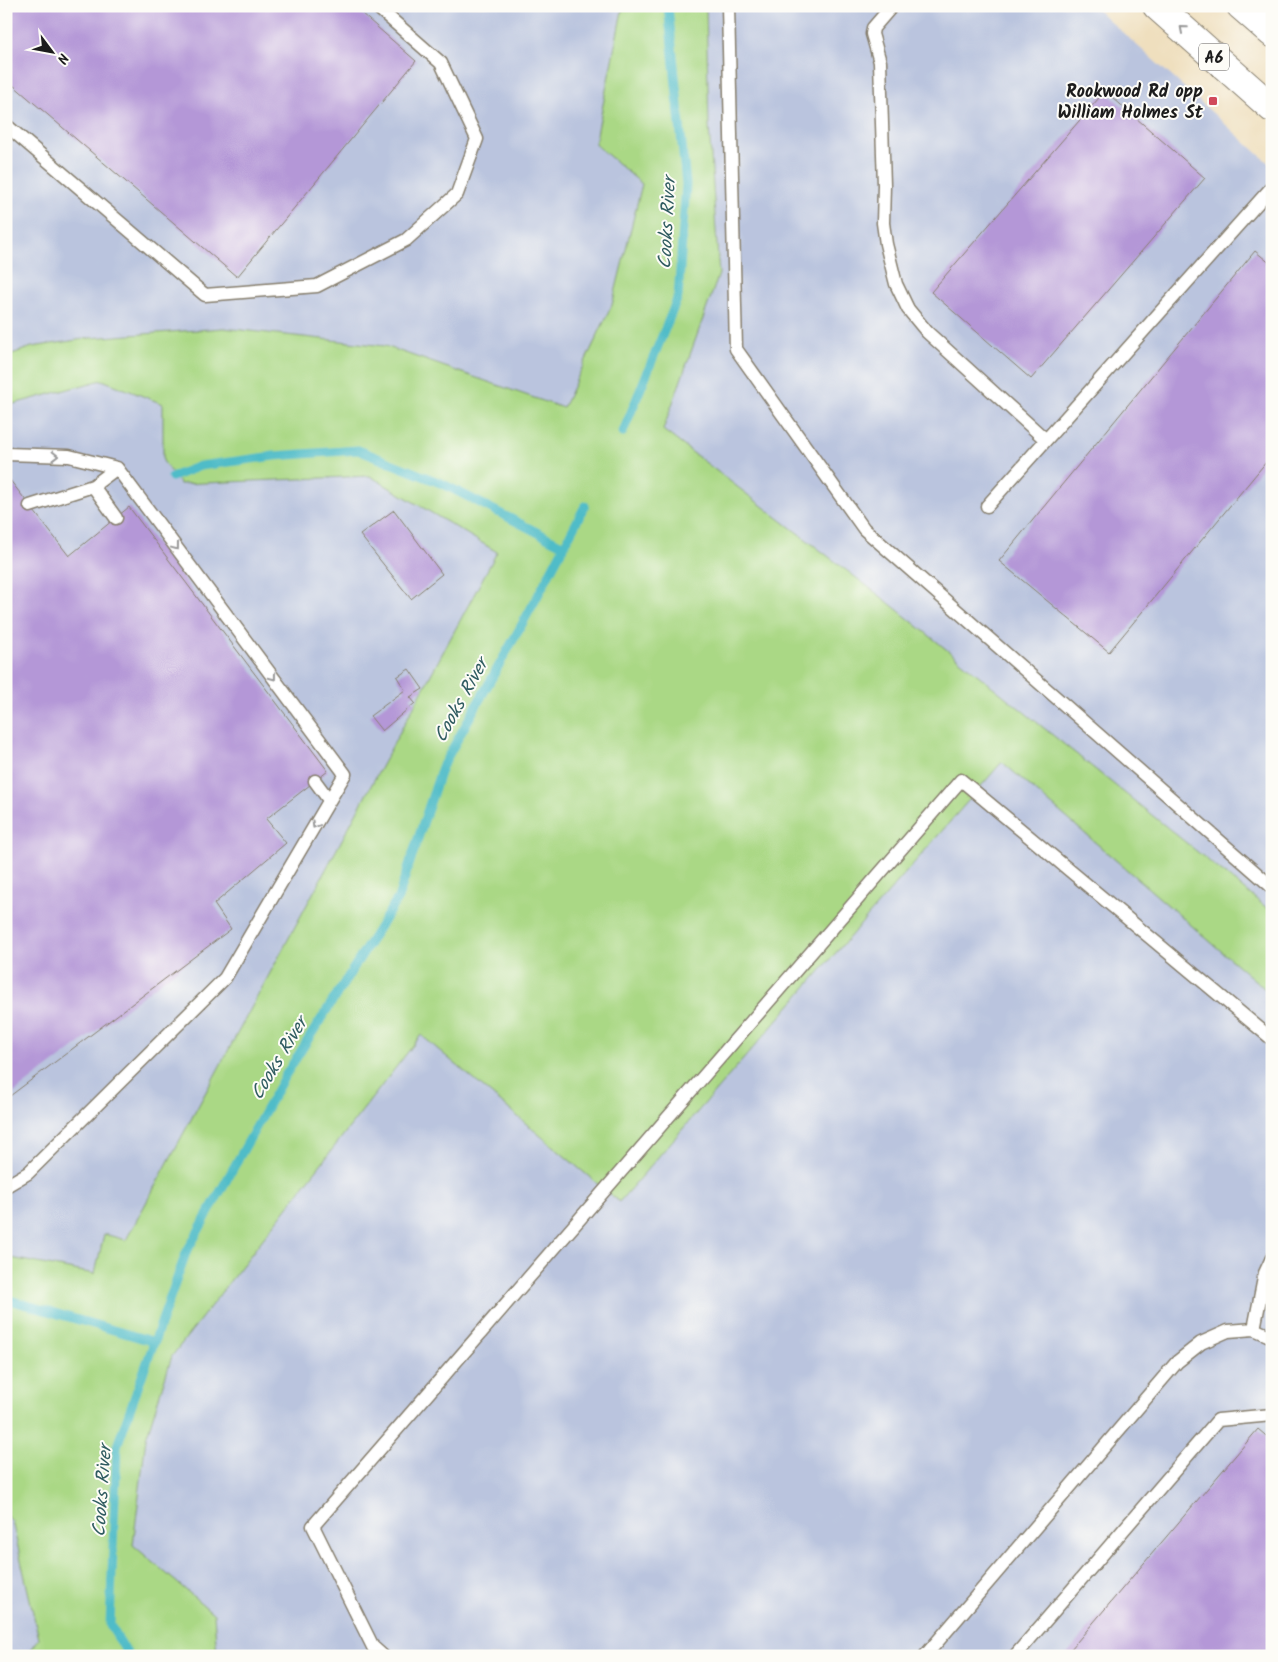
<svg xmlns="http://www.w3.org/2000/svg" width="1278" height="1662" font-family="Kalam,sans-serif">
	<style>
		.industrial { fill: #bac4de }
		.green { fill: #aad885; stroke: #637a50 }
		.lines { fill: none; stroke-linecap: round; stroke-linejoin: round }
		.stream { stroke: #4fbcc8; stroke-width: 9 }
		.building { fill: #b497d7 }
		.lane-casing { stroke: #867e6d; stroke-width: 15 }
		.highway-casing { stroke: #867e6d; stroke-width: 30 }
		.lane { stroke: #fff; stroke-width: 12 }
		.highway { stroke: #fff; stroke-width: 28 }
		.oneway { stroke: #999 }
		.poi-dot { fill: #d1495b; stroke: #fdfcf7; stroke-width: 2 }
		.labels { text-anchor: middle; stroke-width: 4; stroke-linejoin: round; paint-order: stroke }
		.shield { fill: #fdfcf7; stroke: #605f5e; stroke-width: 1 }
		.shield-label { font-size: 16px; font-weight: bold; fill: #1c1c1c }
		.poi-label { font-size: 18px; font-weight: bold; fill: #1c1c1c; stroke: #fdfcf7; text-anchor: end }
		.water-label { font-size: 19px; font-style: italic; fill: #305c61; stroke: #fdfcf7 }
	</style>
	<rect width="100%" height="100%" fill="#fdfcf7"/>
	<filter id="ink" filterUnits="userSpaceOnUse"><feTurbulence type="fractalNoise" baseFrequency=".02" numOctaves="2"/><feDisplacementMap in="SourceGraphic" scale="10" xChannelSelector="R" yChannelSelector="G"/><feConvolveMatrix kernelMatrix="1 2 1 2 8 2 1 2 1" color-interpolation-filters="sRGB"/></filter>
	<filter id="wash" filterUnits="userSpaceOnUse"><feTurbulence type="fractalNoise" baseFrequency=".0096" numOctaves="4" result="noise"/><feDisplacementMap in="SourceGraphic" scale="20" xChannelSelector="R" yChannelSelector="G"/><feGaussianBlur stdDeviation="1.12" result="paint"/><feColorMatrix in="noise" values="0 0 0 0 0 0 0 0 0 0 0 0 0 0 0 0 0 1.4 0 .05"/><feComposite in="paint" operator="in"/></filter>
	<g filter="url(#wash)">
		<rect width="100%" height="100%" fill="#efdfbe"/>
		<path class="industrial" d="M6,6H1093L1272,166V1656H6Z"/>
		<path class="green" d="M623,6H706L709,126L719,274L663,430L884,599L1272,912V995L1002,762L619,1202L421,1035L172,1356L146,1438L133,1545L214,1614L217,1656H26L39,1639L12,1521L6,1516V1257L95,1274L104,1234L126,1240L497,552L370,476L180,484L163,461V404L102,380L6,406V356L32,347L90,338L223,328L385,346L563,408L612,305L642,184L595,144Z"/>
		<g class="lines">
			<path class="stream" d="M623,432L678,297L686,184L668,6
				M172,477L200,466L274,456L358,450L443,484L564,546
				M6,1299L155,1342
				M129,1656L110,1625L117,1446L186,1253L283,1079L398,898L442,767L535,601L585,506"/>
		</g>
		<g id="blocks">
			<path class="building" d="M6,6H353L416,61L237,277L6,79Z
				M1105,91L1205,178L1031,379L931,292Z
				M1255,251L1272,265V455L1109,652L999,561Z
				M6,475L69,556L129,507L328,771L266,819L286,843L214,904L231,929L6,1099Z
				M394,510L442,574L411,599L360,535Z
				M409,669L423,689L410,697L415,703L382,731L370,716L405,690L397,677Z
				M1258,1429L1272,1441V1656H1065Z"/>
		</g>
	</g>
	<g filter="url(#ink)">
		<use href="#blocks" fill-opacity="0" stroke="#867e6d" stroke-width="1"/>
		<g class="lines">
			<defs>
				<path id="lane" d="M728,6L736,349L864,529L1272,887
					M892,6L873,28L872,34L880,62L884,185L883,223L886,244L896,284L908,309L927,332L1046,440
					M6,125L205,295L317,286L406,240L457,194L477,139L441,63L376,6
					M6,454L69,456L117,468L345,774L225,978L28,1173L6,1186
					M93,486L116,518
					M30,506L93,486L117,468
					M987,506L1272,187
					M315,781L329,800
					M1254,1329L1265,1273L1272,1258
					M383,1656L373,1647L313,1526L961,780L1272,1039
					M925,1656L1177,1362L1201,1343L1228,1331L1254,1329L1272,1337
					M1015,1656L1218,1420L1272,1415"/>
				<path id="highway" d="M1157,6L1272,108
					M1241,6L1272,33"/>
			</defs>
			<use href="#lane" class="lane-casing"/>
			<use href="#highway" class="highway-casing"/>
			<use href="#lane" class="lane"/>
			<use href="#highway" class="highway"/>
		</g>
		<defs><path id="oneway-chevron" d="M-2-3.5L2.5 0L-2 3.5" fill="none" stroke-width="1.6" stroke-linecap="round" stroke-linejoin="round" transform="scale(1.25)"/></defs>
		<g class="oneway">
			<use href="#oneway-chevron" transform="translate(1183 29) rotate(-139)"/>
			<use href="#oneway-chevron" transform="translate(55 456) rotate(1)"/>
			<use href="#oneway-chevron" transform="translate(176 547) rotate(53)"/>
			<use href="#oneway-chevron" transform="translate(273 677) rotate(53)"/>
			<use href="#oneway-chevron" transform="translate(315 825) rotate(121)"/>
		</g>
	</g>
	<rect class="poi-dot" x="1208" y="96" width="10" height="10" rx="2.5"/>
	<g class="labels">
		<rect class="shield" x="1199" y="43.5" width="30" height="27" rx="4"/>
		<g class="shield-label">
			<text x="1214" y="63">A6</text>
		</g>
		<g class="poi-label">
			<text x="1203" y="97">Rookwood Rd opp<tspan x="1203" dy="21">William Holmes St</tspan></text>
		</g>
		<g class="water-label">
			<text transform="translate(666 223) rotate(-87)" y="7">Cooks River</text>
			<text transform="translate(460 700) rotate(-61)" y="7">Cooks River</text>
			<text transform="translate(278 1058) rotate(-59)" y="7">Cooks River</text>
			<text transform="translate(101 1491) rotate(-86)" y="7">Cooks River</text>
		</g>
	</g>
	<rect width="1278" height="1662" fill="none" stroke="#fdfcf7" stroke-width="25"/>
	<g transform="translate(52 52) rotate(122)" stroke="#fdfcf7" stroke-width="4" paint-order="stroke">
	<path d="M0-4L9 19L0 12L-9 19Z" fill="#1c1c1c"/>
	<text y="-8" font-size="14" font-weight="bold" text-anchor="middle" fill="#1c1c1c">N</text>
	</g>
</svg>
